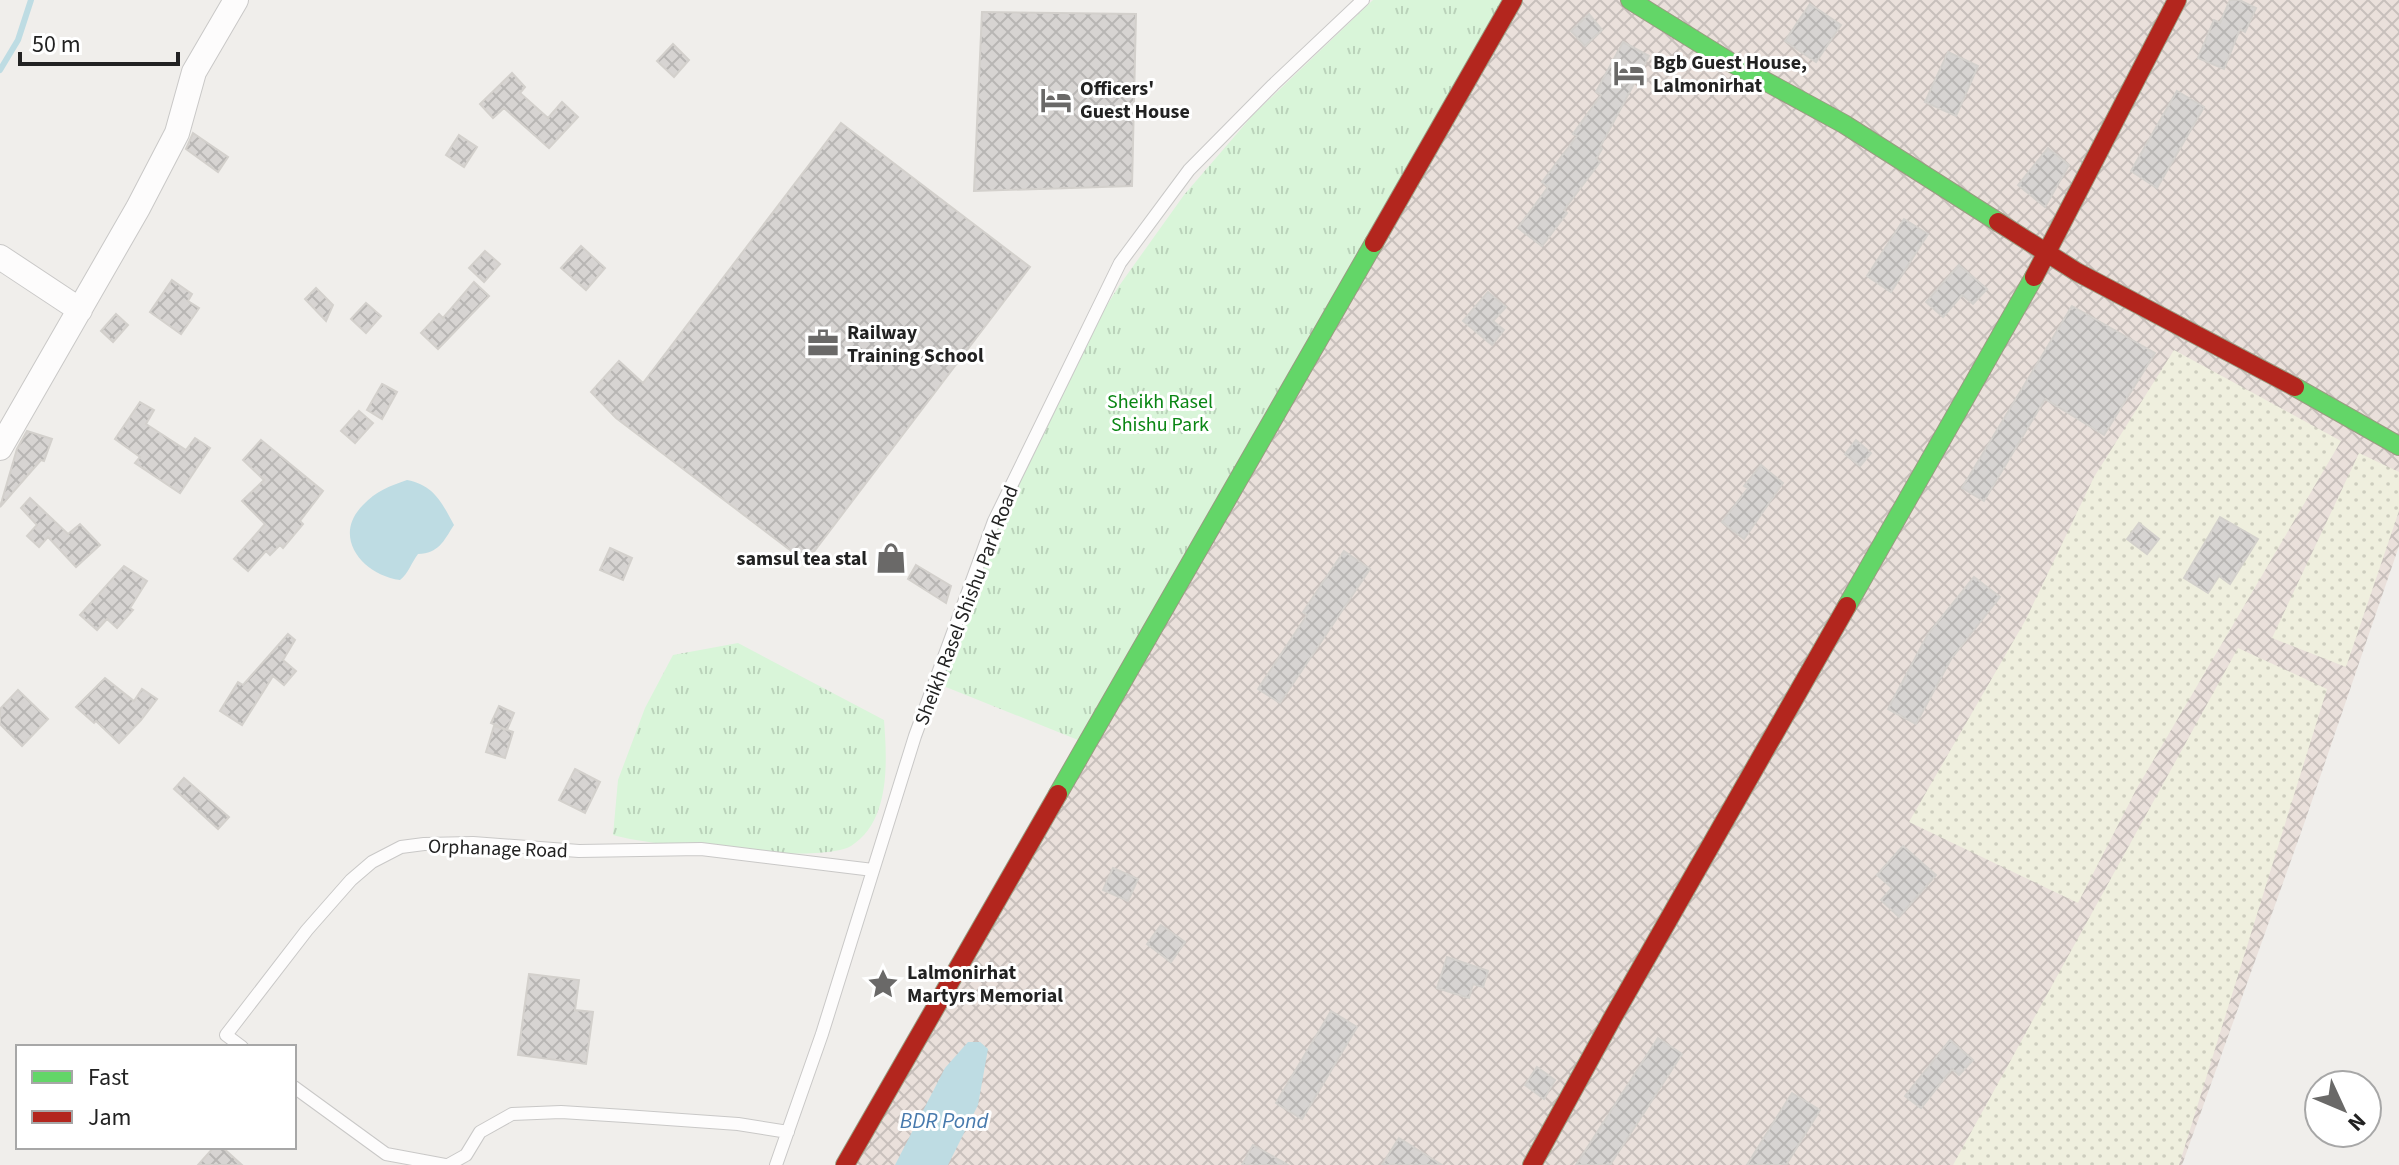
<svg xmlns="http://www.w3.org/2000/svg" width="2399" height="1165" font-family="'Source Sans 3',sans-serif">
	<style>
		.military { fill: url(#military-cross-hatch) }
		.farmland { fill: url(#farmland-dots) }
		.park { fill: url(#park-tufts) }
		.water { fill: #bedce3 }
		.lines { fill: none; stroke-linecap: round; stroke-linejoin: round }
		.stream { stroke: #bedce3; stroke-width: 6 }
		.building { fill: url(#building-cross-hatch); stroke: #d3d0cc; stroke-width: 2 }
		.lane-casing { stroke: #c9c8c7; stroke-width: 14 }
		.street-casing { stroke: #c9c8c7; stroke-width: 26 }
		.fast-casing { stroke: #999b81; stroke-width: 20 }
		.jam-casing { stroke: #999b81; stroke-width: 20 }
		.lane { stroke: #fdfcfc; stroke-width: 12 }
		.street { stroke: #fdfcfc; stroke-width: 24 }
		.fast { stroke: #63d668; stroke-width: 18 }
		.jam { stroke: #b3261e; stroke-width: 18 }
		.labels { text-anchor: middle; stroke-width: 6; stroke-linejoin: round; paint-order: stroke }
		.poi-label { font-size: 20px; font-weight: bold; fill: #222; stroke: #fff; text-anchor: start }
		.park-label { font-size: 20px; fill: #0a8614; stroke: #fff }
		.street-label { font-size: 20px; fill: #222; stroke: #fff }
		.water-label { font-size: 22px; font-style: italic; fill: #487aad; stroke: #fff }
	</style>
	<defs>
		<pattern id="military-cross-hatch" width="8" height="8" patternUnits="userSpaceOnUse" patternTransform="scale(2)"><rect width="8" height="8" fill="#eae0db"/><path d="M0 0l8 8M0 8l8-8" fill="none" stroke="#c8c0bc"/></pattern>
		<pattern id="farmland-dots" width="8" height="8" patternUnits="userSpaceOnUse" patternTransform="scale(2)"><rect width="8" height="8" fill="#efefde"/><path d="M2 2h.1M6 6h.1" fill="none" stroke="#cdcdbe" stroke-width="1.8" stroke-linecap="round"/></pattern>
		<pattern id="park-tufts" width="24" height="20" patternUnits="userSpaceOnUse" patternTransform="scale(2)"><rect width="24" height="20" fill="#d9f5d9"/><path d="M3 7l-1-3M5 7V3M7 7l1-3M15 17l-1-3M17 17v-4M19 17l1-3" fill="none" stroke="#bad2ba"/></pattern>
		<pattern id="building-cross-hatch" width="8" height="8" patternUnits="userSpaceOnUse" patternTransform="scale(2)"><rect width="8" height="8" fill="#d7d4d2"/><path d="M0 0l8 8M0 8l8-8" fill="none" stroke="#b8b6b4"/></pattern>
	</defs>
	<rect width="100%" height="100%" fill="#f0eeeb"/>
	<path class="military" d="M1514,0H2399V546L2304,824L2182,1165H844Z"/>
	<path class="farmland" d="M2174,350L2341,441L2137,788L2078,903L1909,822L2025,621L2094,477Z
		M2359,453L2399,472V511L2346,667L2272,638Z
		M2238,648L2327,689L2179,1165H1953Z"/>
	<path class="park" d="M1373,0H1513L1088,744L936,683L963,603L1071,362L1119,286L1184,195L1253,115Z
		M738,643L884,720C887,760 891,821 851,846C821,864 650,846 613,835L618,780L645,708L673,655Z"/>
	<path class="water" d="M407,480C434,485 442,503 454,525C443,542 439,553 418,554C411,563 409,573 400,580C363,575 331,537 363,505C376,491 390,486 407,480Z
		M968,1042H980L988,1049L978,1105L948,1165H895L945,1068Z"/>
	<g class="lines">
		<path class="stream" d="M0,70L18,40L31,0"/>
	</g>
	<path class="building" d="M2230,0H2239L2256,8L2245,32L2240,29L2224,69L2198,58L2214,20L2220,23Z
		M1810,4L1841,25L1816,62L1785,41Z
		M982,12L1136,14L1132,186L974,191Z
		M1589,14L1602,30L1585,46L1571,31Z
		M1623,42L1649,56L1600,147L1602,149L1596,159L1600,162L1564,210L1567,213L1542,246L1518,228L1548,187L1542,182L1577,136L1573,134L1601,95L1596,92Z
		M673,44L689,60L674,77L657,61Z
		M1948,52L1978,66L1956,116L1925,102Z
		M512,73L525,87L520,93L548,118L562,102L578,117L549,148L504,108L493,118L480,104Z
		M2177,91L2204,107L2157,188L2131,171Z
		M841,123L1030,267L806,562L616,418L591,392L619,361L643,383Z
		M193,133L228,157L218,172L186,149Z
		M459,135L477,147L464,167L446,155Z
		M2048,148L2069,165L2045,207L2018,185Z
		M1904,219L1928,234L1891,292L1867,276Z
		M581,246L605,268L586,290L561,268Z
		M485,251L500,264L484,282L469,268Z
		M1959,265L1987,289L1973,304L1962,295L1943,317L1926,302Z
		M172,280L192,294L188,301L199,308L181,334L150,312Z
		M474,282L489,296L438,349L421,333L439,314L443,318Z
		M316,288L333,305L326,321L305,299Z
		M1488,292L1506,307L1493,321L1504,330L1492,345L1463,321Z
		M366,303L381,316L366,333L351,319Z
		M2072,306L2155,353L2104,435L2045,399L1984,501L1962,488Z
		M116,314L128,325L113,342L101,331Z
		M382,384L397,392L382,419L367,410Z
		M140,402L154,410L146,424L186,450L195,438L210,448L180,493L135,463L140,457L115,439Z
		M359,411L373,423L355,443L341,431Z
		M27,431L52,439L44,461L41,460L0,507L17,449Z
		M261,440L323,491L300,521L303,524L283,548L280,545L270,555L266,551L248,571L234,559L265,524L242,501L264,480L243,460Z
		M1856,440L1871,453L1860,466L1845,454Z
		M1761,465L1783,483L1744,539L1722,522L1748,488L1744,486Z
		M30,498L68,534L80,524L100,545L76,567L48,537L39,547L27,536L37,525L21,508Z
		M2220,517L2258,539L2230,584L2219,576L2208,593L2184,578Z
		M2139,523L2159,539L2147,554L2127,539Z
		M610,548L632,558L623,580L600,570Z
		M1344,551L1370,569L1280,703L1258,689L1307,615L1303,612Z
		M916,565L951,586L946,603L908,579Z
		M124,566L147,581L130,608L133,610L117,628L107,619L97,630L80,615Z
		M1974,577L2000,597L1951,659L1916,724L1888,709L1928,634Z
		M288,634L295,640L283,660L296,671L284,685L273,676L242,725L220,711L238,682L243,685Z
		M105,678L134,701L142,689L157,699L141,720L119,743L96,721L94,723L76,707Z
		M18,690L48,719L22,746L0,724V709Z
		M499,706L514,713L507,730L491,723Z
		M494,726L513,732L505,758L486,752Z
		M575,769L600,782L585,813L559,800Z
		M184,778L229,817L218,829L174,789Z
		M1903,846L1936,875L1899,917L1881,900L1892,888L1877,875Z
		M1113,868L1138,879L1128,901L1103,890Z
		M1161,925L1185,942L1171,962L1147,944Z
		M1447,957L1488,971L1483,987L1473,984L1469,998L1437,988Z
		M529,974L579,980L575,1010L593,1012L586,1064L518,1055Z
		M1331,1011L1357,1027L1302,1119L1276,1103Z
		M1658,1038L1682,1054L1610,1165H1576Z
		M1950,1040L1973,1060L1959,1075L1952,1069L1921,1108L1905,1096Z
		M1537,1067L1555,1080L1544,1099L1525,1085Z
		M1792,1093L1820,1110L1786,1165H1747Z
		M1399,1138L1442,1165H1382Z
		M1253,1145L1288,1165H1242Z
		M214,1147H222L242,1165H198Z"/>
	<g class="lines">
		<defs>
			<path id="lane" d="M242,1047L226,1035L307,930L351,880L372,862L401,847L424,844L473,843L579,851L701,849L873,870
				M294,1087L386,1154L445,1165
				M448,1165L466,1155L480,1132L512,1114L561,1112L625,1116L738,1124L788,1132
				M776,1165L822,1034L915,736L994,521L1120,263L1189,170L1273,85L1363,0"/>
			<path id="street" d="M0,257L80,310
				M0,448L138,208L177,133L194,72L236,0"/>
			<path id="fast" d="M1630,0L1730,62L1844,124L1998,222
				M2295,387L2399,446
				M1847,606L2034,277
				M1058,794L1374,243"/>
			<path id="jam" d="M1998,222L2077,272L2295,387
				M1374,243L1513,0
				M2034,277L2177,0
				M845,1165L1058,794
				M1532,1165L1613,1017L1847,606"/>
		</defs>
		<use href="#lane" class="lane-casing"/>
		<use href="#street" class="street-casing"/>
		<use href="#fast" class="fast-casing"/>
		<use href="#jam" class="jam-casing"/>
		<use href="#lane" class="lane"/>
		<use href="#street" class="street"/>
		<use href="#fast" class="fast"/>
		<use href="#jam" class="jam"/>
	</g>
	<defs>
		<symbol id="hotel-bare" viewBox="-9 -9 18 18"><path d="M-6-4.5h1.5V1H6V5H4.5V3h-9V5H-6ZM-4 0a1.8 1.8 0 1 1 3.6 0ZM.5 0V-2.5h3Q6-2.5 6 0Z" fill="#6a6968" stroke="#fff" stroke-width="2.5" paint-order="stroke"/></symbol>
		<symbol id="office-bare" viewBox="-9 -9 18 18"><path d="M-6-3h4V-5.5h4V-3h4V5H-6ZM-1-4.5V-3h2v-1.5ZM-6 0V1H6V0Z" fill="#6a6968" stroke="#fff" stroke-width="2.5" paint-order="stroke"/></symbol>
		<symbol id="shop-bare" viewBox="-9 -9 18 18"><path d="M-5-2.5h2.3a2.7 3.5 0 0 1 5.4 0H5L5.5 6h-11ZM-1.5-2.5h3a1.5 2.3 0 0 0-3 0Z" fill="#6a6968" stroke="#fff" stroke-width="2.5" paint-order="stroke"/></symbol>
		<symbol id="sight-bare" viewBox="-9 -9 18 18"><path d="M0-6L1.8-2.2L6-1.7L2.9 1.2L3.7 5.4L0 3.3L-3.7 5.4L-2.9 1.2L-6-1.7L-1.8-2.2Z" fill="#6a6968" stroke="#fff" stroke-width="2.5" paint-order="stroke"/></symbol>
	</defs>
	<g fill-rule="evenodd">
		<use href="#hotel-bare" x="1607" y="51" width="44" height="44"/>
		<use href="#hotel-bare" x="1034" y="78" width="44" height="44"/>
		<use href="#office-bare" x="801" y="321" width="44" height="44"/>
		<use href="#shop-bare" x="869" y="536" width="44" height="44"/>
		<use href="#sight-bare" x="861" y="962" width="44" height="44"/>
	</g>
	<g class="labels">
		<g class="poi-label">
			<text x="1653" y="69">Bgb Guest House,<tspan x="1653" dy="23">Lalmonirhat</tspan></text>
			<text x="1080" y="95">Officers'<tspan x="1080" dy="23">Guest House</tspan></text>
			<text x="847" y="339">Railway<tspan x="847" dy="23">Training School</tspan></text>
			<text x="867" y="565" text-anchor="end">samsul tea stal</text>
			<text x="907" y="979">Lalmonirhat<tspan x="907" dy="23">Martyrs Memorial</tspan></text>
		</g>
		<g class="park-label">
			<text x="1160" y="408">Sheikh Rasel<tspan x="1160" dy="23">Shishu Park</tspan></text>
		</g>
		<g class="street-label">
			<text transform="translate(966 605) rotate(-69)" y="7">Sheikh Rasel Shishu Park Road</text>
			<text transform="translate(498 848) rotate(2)" y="7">Orphanage Road</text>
		</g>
		<g class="water-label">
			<text x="944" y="1128">BDR Pond</text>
		</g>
	</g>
	<rect x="16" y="1045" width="280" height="104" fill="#ffffff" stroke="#a7a7a7" stroke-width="2"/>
	<rect x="32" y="1071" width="40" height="12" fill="#63d668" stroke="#a7a7a7" stroke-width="2"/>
	<text x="88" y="1085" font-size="24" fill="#222222">Fast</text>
	<rect x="32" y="1111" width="40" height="12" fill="#b3261e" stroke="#a7a7a7" stroke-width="2"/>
	<text x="88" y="1125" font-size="24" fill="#222222">Jam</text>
	<g transform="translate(2343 1109) rotate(134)"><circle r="38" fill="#ffffff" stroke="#a7a7a7" stroke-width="2"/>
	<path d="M0-6L14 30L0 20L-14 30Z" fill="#6a6968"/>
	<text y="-12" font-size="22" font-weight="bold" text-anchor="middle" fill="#222222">N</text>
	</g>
	<path d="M20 52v12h158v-12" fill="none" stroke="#222222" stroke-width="4"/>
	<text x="32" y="52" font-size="24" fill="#222222" stroke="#ffffff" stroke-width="6" paint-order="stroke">50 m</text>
</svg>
